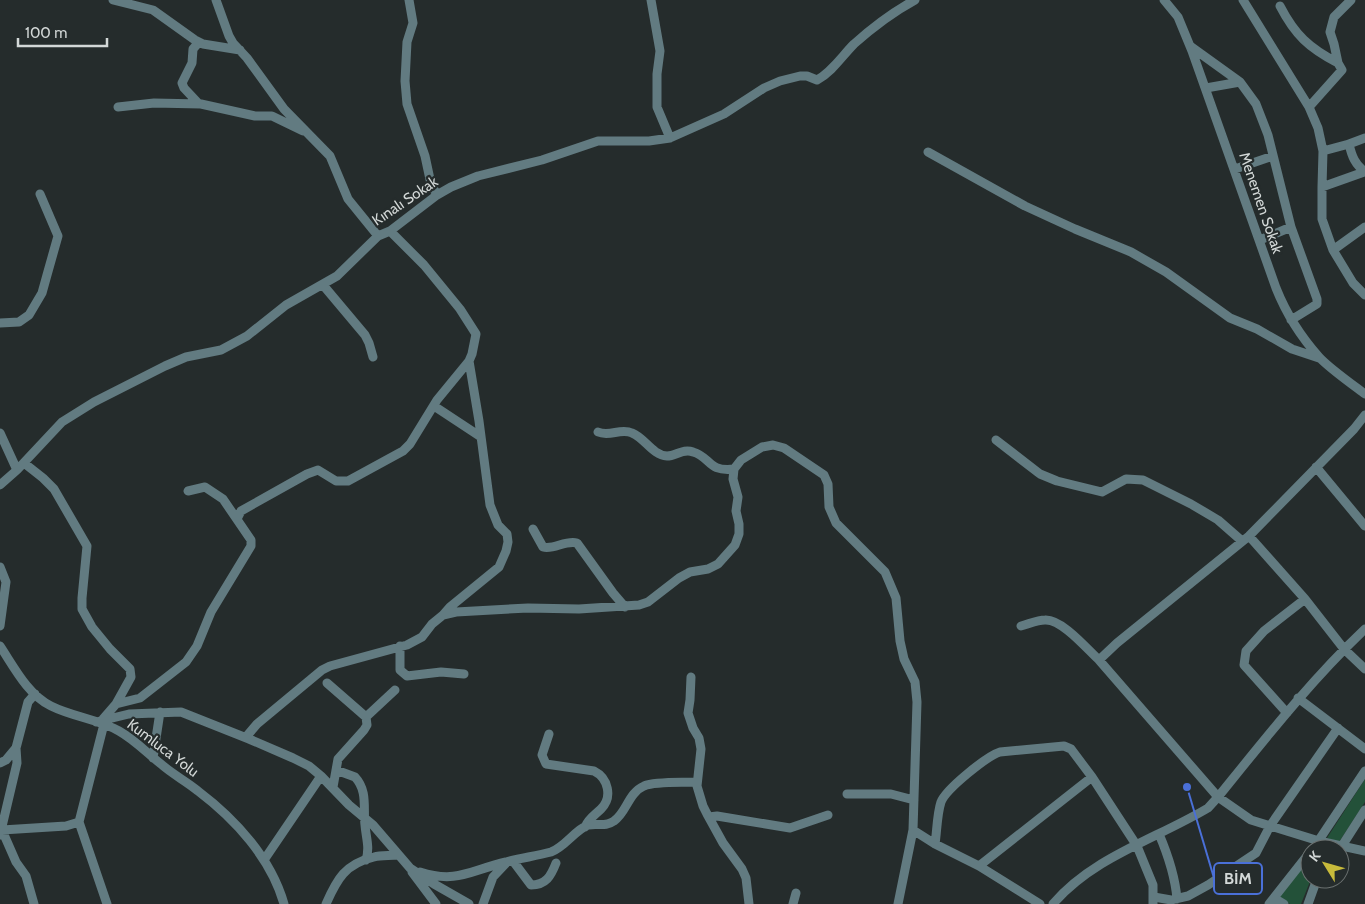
<svg xmlns="http://www.w3.org/2000/svg" width="1365" height="904" font-family="Cabin,sans-serif">
	<style>
		.green { fill: #235139 }
		.lines { fill: none; stroke-linecap: round; stroke-linejoin: round }
		.minor { stroke: #627b81; stroke-width: 9 }
		.labels { text-anchor: middle; stroke-width: 4.5; stroke-linejoin: round; paint-order: stroke }
		.street-label { font-size: 15px; fill: #d3d8d7; stroke: #252c2c }
		.leader { fill: none; stroke: #4a70d8; stroke-width: 2 }
		.callout-dot { fill: #4a70d8; stroke: #252c2c; stroke-width: 2 }
		.callout { fill: #252c2c; stroke: #4a70d8; stroke-width: 2 }
		.callout-label { font-size: 16px; text-anchor: middle; font-weight: bold; fill: #d3d8d7 }
	</style>
	<rect width="100%" height="100%" fill="#252c2c"/>
	<path class="green" d="M1365,779V802L1339,842L1327,838Z
		M1310,856V879H1311L1301,904H1290L1279,897Z"/>
	<g class="lines">
		<path class="minor" d="M113,0L153,10L195,40L203,44L240,50
			M216,0L229,36L233,43L247,58L284,109L330,156L348,199L378,236
			M409,0L413,23L407,42L405,81L407,104L425,156L431,184L437,195
			M651,0L660,51L657,74V107L670,138
			M1164,0L1178,17L1192,51L1276,288C1286,313 1301,337 1319,357C1329,368 1353,385 1365,394
			M1243,0L1309,107L1318,128L1323,151
			M1280,6C1295,35 1309,48 1338,63
			M199,42L193,49L192,63L182,83L184,88L199,104
			M1190,46L1240,82L1256,104L1268,135L1291,227L1317,299V304L1291,320
			M1206,88L1240,82
			M118,107L154,103L201,104L255,116H272L303,131
			M1309,107L1342,70L1338,63L1334,44L1330,32L1334,17L1351,0
			M1365,138L1349,144C1352,157 1355,164 1365,172
			M1349,144L1323,151L1322,187L1364,172
			M928,152L1025,206L1075,229L1131,252L1166,272L1230,318L1257,329L1292,349L1319,358
			M1235,169L1273,156
			M1322,187V219L1333,250
			M1365,227L1333,250L1353,283L1365,295
			M1260,240L1291,227
			M323,285L365,335L369,343L373,357
			M0,323L19,322L29,315L42,293L47,275L58,236L40,194
			M434,406L481,437
			M1365,415L1354,429L1249,536L1117,643L1099,660L1218,797L1251,820L1319,841L1365,851
			M598,432C609,437 621,428 632,433C645,438 652,455 667,456C676,456 683,448 693,452C711,457 707,472 734,469
			M0,433L17,470
			M996,440L1040,474L1057,481L1102,492L1126,479L1143,480L1191,504L1218,520L1242,541
			M24,463L43,478L54,489L87,546L82,598V609L92,627L110,649L130,669L131,677L116,704L103,719
			M1316,467L1365,526
			M0,485L17,470L62,422L94,402L165,366L186,357L221,350L247,336L286,305L337,276L378,236L390,231L437,195L451,187L478,176L542,160L598,141H649L670,138L724,114L764,88L780,81L800,76H807L817,80C832,72 842,56 854,44C873,27 893,12 915,0
			M237,519L241,511L307,474L318,470L336,481H348L403,451L410,444L437,400L469,361L472,354L476,334L460,309L424,265L390,231
			M533,529L543,547C554,550 565,540 577,543L613,593L625,607
			M1249,536L1305,599L1344,649L1365,669
			M0,567L6,582L0,626
			M443,615L450,607L499,567L506,551L508,542L507,534L498,525L490,505L479,421L469,361
			M1021,626C1029,624 1037,620 1045,620C1062,619 1087,649 1099,660
			M0,646C14,667 28,695 51,706C73,717 98,719 119,731C135,740 147,753 161,764C172,774 186,781 198,791C235,819 271,858 284,904
			M400,646V670L407,676L441,672L464,674
			M691,677L690,700L688,713L693,728L699,738L701,749L697,786L703,806L707,814L723,843L742,869L746,878L749,904
			M327,683L366,717L367,725L364,730L338,759L333,787
			M1298,698L1365,749
			M116,704L140,698L186,662L197,646L211,612L251,546V540L223,499L205,487L188,491
			M1287,713L1244,665L1246,651L1264,631L1305,599
			M366,717L395,690
			M96,722L129,714L181,712L249,739L293,758L309,766L321,776L349,805L373,825L410,868L434,884L469,904
			M549,734L542,755L546,764L594,771C608,778 613,797 601,809C595,815 589,818 585,827
			M246,737L257,724L322,670L330,666L407,645L422,637L432,624L443,615L456,612L528,608L579,609L639,605L648,602L679,578L690,572L708,569L718,564L735,545L739,534V524L736,511L738,497L733,479L734,469L741,460L762,447L773,445L784,448L824,475L828,484L829,507L836,523L885,572L896,598L900,641L904,659L915,682L917,702L913,830L935,844L979,866L1040,904
			M153,758L160,712
			M0,763L6,760L16,748
			M336,770L355,777C368,791 363,808 365,825C366,838 370,847 366,860
			M847,794H891L914,800
			M709,817L717,816L790,828L828,815
			M79,822L107,904
			M1159,834C1168,855 1175,875 1177,899
			M0,835L17,763L16,748L28,702L35,694
			M935,844C937,831 937,814 941,802C946,789 987,756 1000,752L1064,746L1071,749L1092,777L1137,846L1153,885V904
			M1313,849L1365,771
			M1340,849L1365,810
			M264,860L321,776
			M513,861L531,885C546,885 551,876 556,863
			M979,866L1092,777
			M412,872L436,904
			M420,872C457,884 471,870 506,862C521,858 536,856 551,852C565,847 575,830 588,825C597,823 606,827 614,821C627,812 628,793 644,786C657,781 683,783 697,782
			M1154,897L1171,900L1188,896L1208,885L1256,853L1270,826L1338,728
			M1274,898L1284,904
			M34,904L26,876L16,862L2,830L66,826L79,822L104,724
			M326,904C337,879 345,864 374,857C381,855 390,856 398,855
			M483,904L493,877L507,862
			M793,904L796,893
			M898,904L913,830
			M1053,904C1093,857 1156,839 1208,808L1218,797C1265,739 1311,680 1365,629
			M1269,904L1310,852
			M1308,904L1317,879"/>
	</g>
	<g class="labels">
		<g class="street-label">
			<text transform="translate(405 201) rotate(-34)" y="5">Kınalı Sokak</text>
			<text transform="translate(1261 203) rotate(71)" y="5">Menemen Sokak</text>
			<text transform="translate(163 748) rotate(37)" y="5">Kumluca Yolu</text>
		</g>
	</g>
	<path class="leader" d="M1187 787L1214 878"/>
	<circle class="callout-dot" cx="1187" cy="787" r="5"/>
	<rect class="callout" x="1214" y="863" width="48" height="31" rx="5"/>
	<g class="callout-label">
		<text x="1238" y="884">BİM</text>
	</g>
	<g transform="translate(1325 864) rotate(307)"><circle r="24" fill="#252c2c" stroke="#6b7170"/>
	<path d="M0-4L9 19L0 12L-9 19Z" fill="#c8bb3b"/>
	<text y="-8" font-size="14" font-weight="bold" text-anchor="middle" fill="#d3d8d7">K</text>
	</g>
	<path d="M18 38v8h89v-8" fill="none" stroke="#d3d8d7" stroke-width="2.5"/>
	<text x="25" y="38" font-size="15" fill="#d3d8d7" stroke="#252c2c" stroke-width="4" paint-order="stroke">100 m</text>
</svg>
